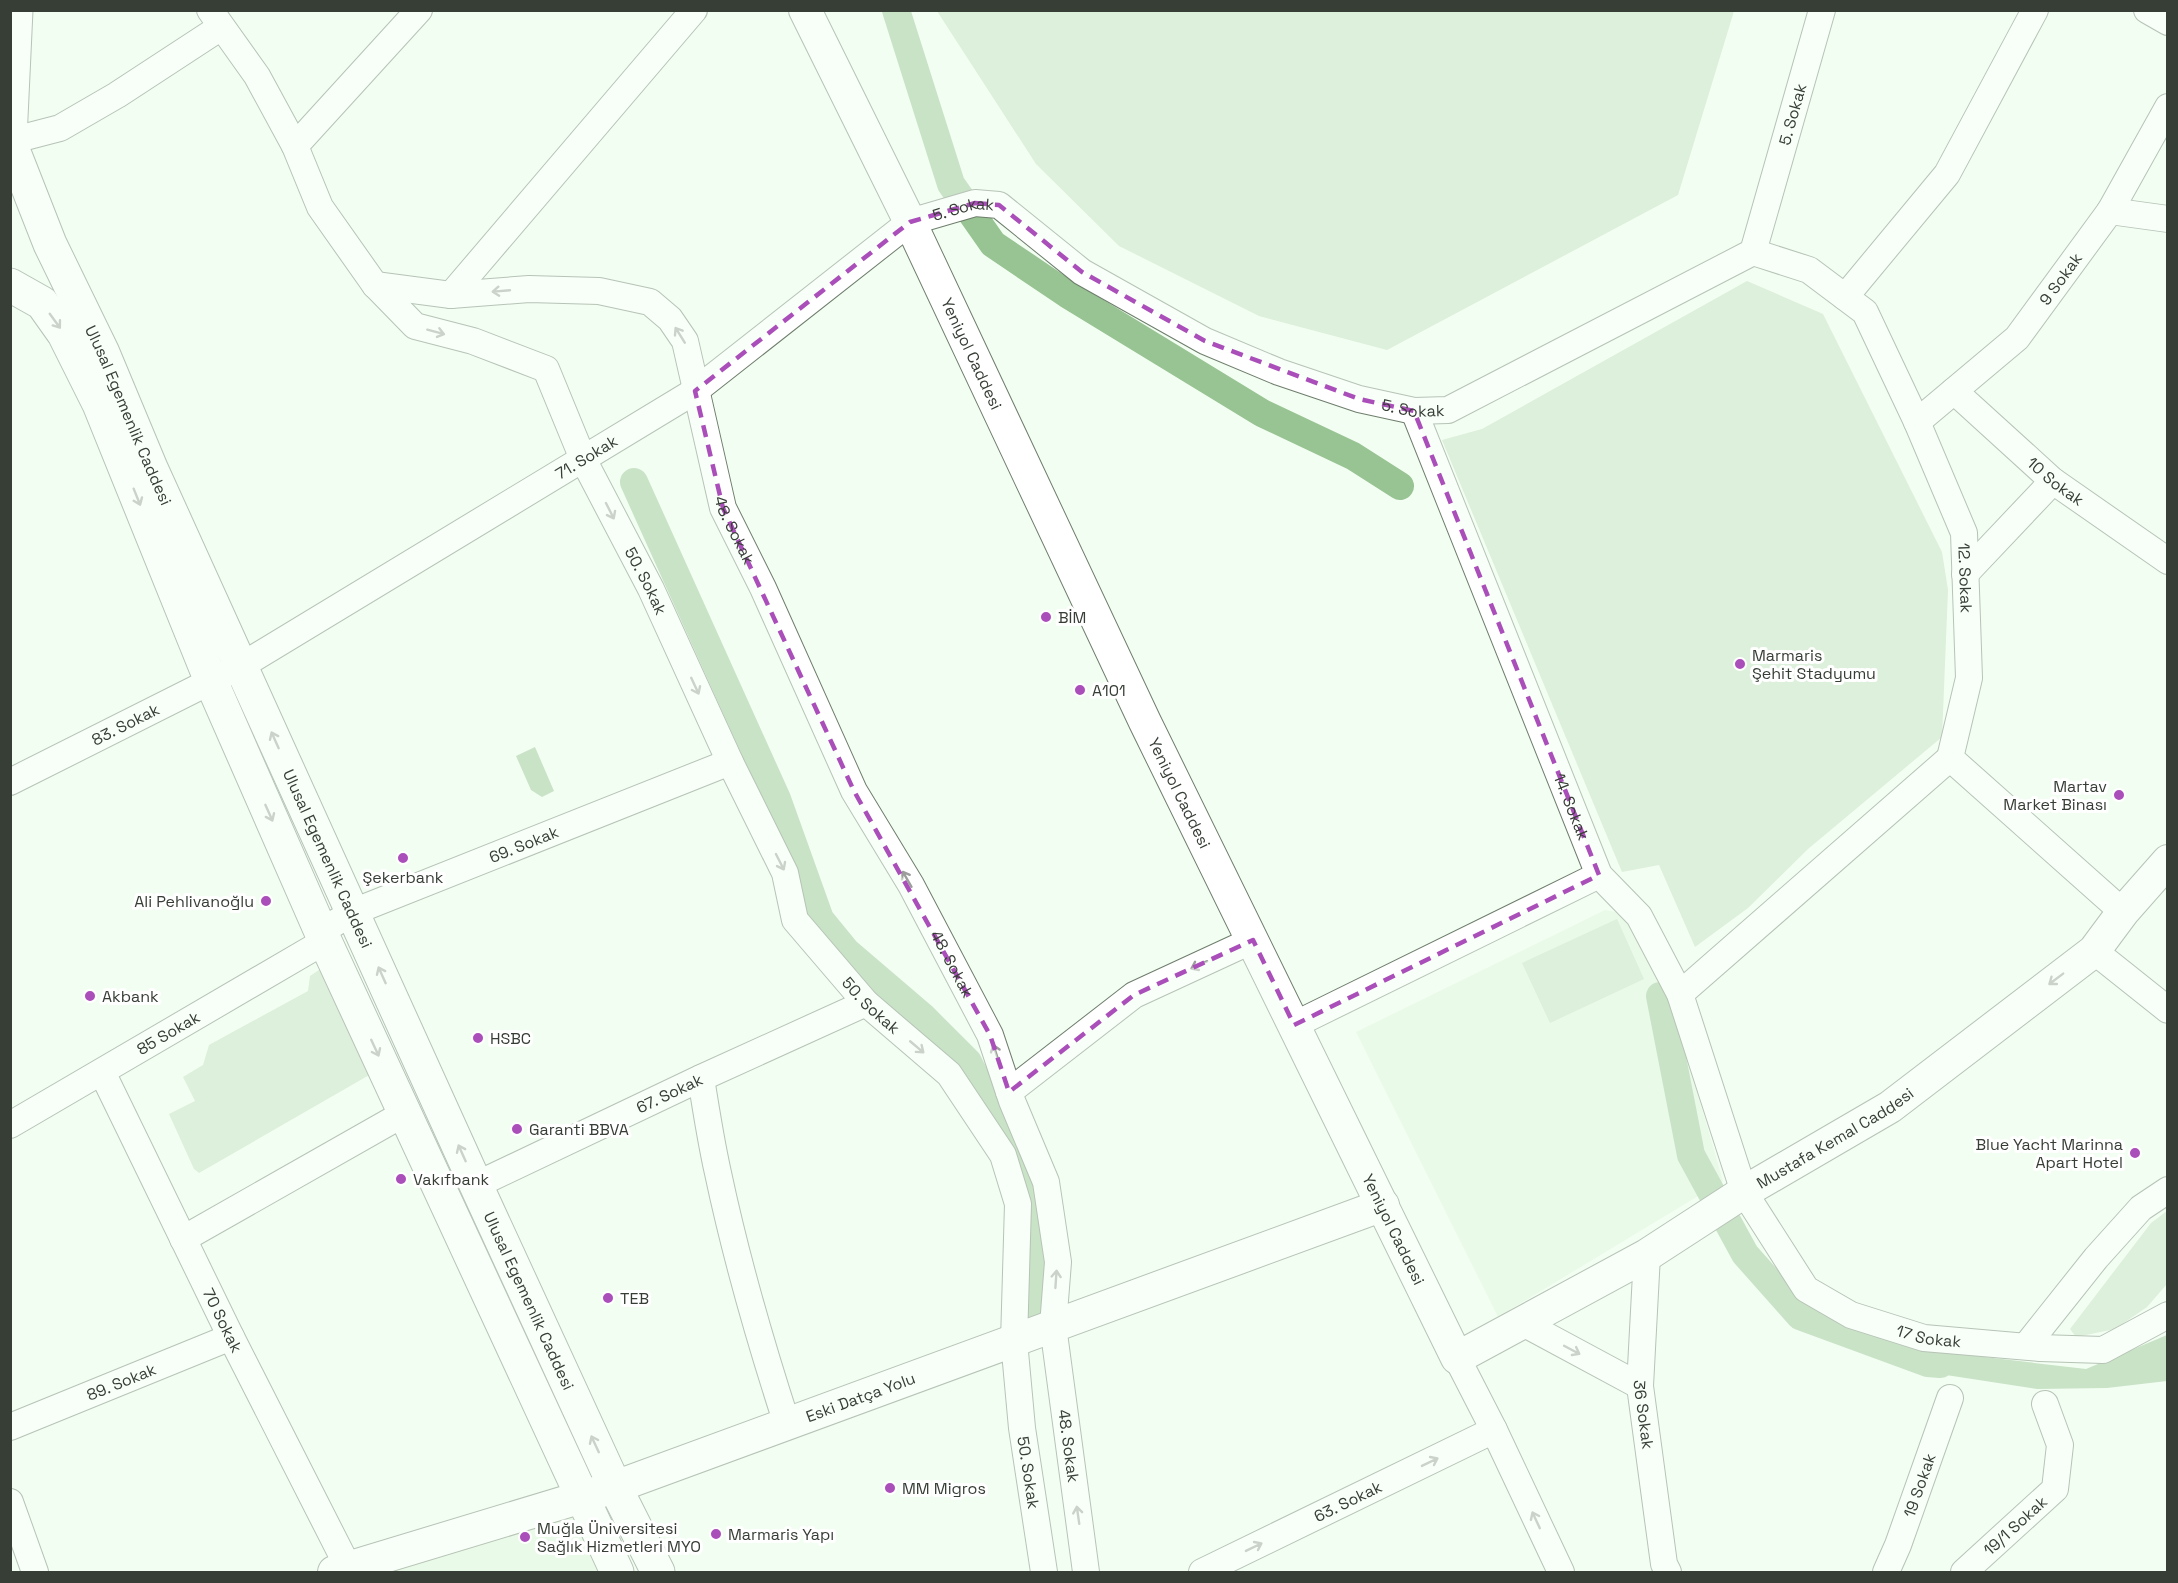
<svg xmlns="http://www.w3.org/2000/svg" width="2178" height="1583" font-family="'Space Grotesk',sans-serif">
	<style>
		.built { fill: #def6db }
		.green { fill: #c2dfbe }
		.water { fill: #98c393 }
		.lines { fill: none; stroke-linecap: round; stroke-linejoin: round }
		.canal { stroke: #98c393; stroke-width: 28 }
		.minor-casing { stroke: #6e7e6c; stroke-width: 28 }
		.tertiary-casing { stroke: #6e7e6c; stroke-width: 34 }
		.secondary-casing { stroke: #6e7e6c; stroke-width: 35 }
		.trunk-casing { stroke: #6e7e6c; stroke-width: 35 }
		.minor { stroke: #fff; stroke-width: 26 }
		.tertiary { stroke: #fff; stroke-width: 32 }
		.secondary { stroke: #fff; stroke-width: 33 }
		.trunk { stroke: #fff; stroke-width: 33 }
		.oneway { stroke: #9b9e9a }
		.marked { fill: none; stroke: #aa4eb9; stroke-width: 4.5; stroke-dasharray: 12 8; stroke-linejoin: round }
		.poi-dot { fill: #aa4eb9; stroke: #fff; stroke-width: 2 }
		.labels { text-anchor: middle; stroke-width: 6; stroke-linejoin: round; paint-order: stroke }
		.street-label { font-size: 16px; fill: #373e36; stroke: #fff }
		.poi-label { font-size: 16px; fill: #373e36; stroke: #fff; text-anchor: start }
	</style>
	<rect width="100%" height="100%" fill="#f3fef2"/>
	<path class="built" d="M1605,910L1639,916L1673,1008L1723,1181L1498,1317L1356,1032Z
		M582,1499L617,1572H346Z"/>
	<path class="green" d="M937,11H1734L1678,195L1387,350L1259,316L1119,246L1036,164Z
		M1747,281L1823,314L1942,552L1948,590L1942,737L1808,849L1748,908L1695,947L1659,865L1622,872L1442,440L1482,429Z
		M1617,919L1644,979L1550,1023L1522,963Z
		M322,968L371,1074L199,1173L194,1169L169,1114L195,1101L183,1077L203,1065L209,1045L308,991L310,976Z
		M2167,1211V1284L2147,1307L2115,1329L2076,1337L2070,1329L2151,1223Z"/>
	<path class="water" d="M535,747L554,791L542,797L531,790L516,756Z
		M2167,1335V1381L2107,1388L2037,1389L1946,1375L1940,1364L1942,1352L2086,1369Z"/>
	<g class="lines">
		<path class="canal" d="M896,10L951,184L993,244L1067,294L1262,413L1353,456L1400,486
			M634,482L777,799L820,919L847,952L923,1017L968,1062L995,1116L1028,1192L1035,1316
			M1660,996L1691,1155L1745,1254L1800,1316L1928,1363L1940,1364"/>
		<defs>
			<g id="minor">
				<path id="s1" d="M210,10L257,76L295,146L320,207L375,285L415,326L473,341L546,369L583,459L651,589L730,762L785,873L795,920L866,1003L949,1074L1003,1155L1018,1204L1014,1341L1022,1428L1044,1572"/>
				<path d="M2147,10L2168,22"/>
				<path d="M10,141L60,128L117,95L221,27"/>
				<path d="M295,146L419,10"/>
				<path d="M2110,211L2168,219"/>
				<path id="s2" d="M1753,252L1809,270L1865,312L1917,422L1964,533L1969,678L1950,758L2123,912"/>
				<path id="s3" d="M375,285L451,295L529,289L599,291L650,302L670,319L685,341L723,508L763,588L854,791L911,885L990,1035L1012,1101L1046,1182L1058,1262L1053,1326L1086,1572"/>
				<path d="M451,295L694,10"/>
				<path d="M1845,297L1947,174L2035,10"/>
				<path id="s4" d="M1954,391L2053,481L2168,561"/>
				<path id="s5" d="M1414,411L1599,875L1639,916L1680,994L1744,1192L1806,1289L1851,1315L1924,1338L2040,1348L2103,1350L2168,1315"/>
				<path id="s6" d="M1917,422L2017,338L2110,211L2168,107"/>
				<path d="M1965,574L2053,481"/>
				<path id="s7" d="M10,782L241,666L695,391L910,222L975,203L999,205L1082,272L1205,341L1279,372L1359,399L1414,411L1448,410L1753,252L1822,10"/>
				<path id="s8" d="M322,931L353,912L730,762"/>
				<path d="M2094,951L2168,1010"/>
				<path d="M1680,994L1950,758"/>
				<path d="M1294,1025L1599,875"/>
				<path id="s9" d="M102,1072L231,1337L348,1567L346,1572"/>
				<path d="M701,1078C706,1110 711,1142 718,1173C736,1258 760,1341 787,1424"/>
				<path d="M1009,1092L1134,995L1253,940"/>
				<path id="s10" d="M10,1125L325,941"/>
				<path id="s11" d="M476,1185L701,1078L866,1003"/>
				<path d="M183,1239L405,1113"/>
				<path id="s12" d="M1647,1255L1640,1386L1664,1564L1668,1572"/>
				<path d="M1521,1322L1640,1386"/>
				<path d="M2026,1346L2096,1258L2141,1208L2168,1190"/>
				<path d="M1457,1358L1494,1430L1561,1572"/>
				<path id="s13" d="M10,1427L231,1337"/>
				<path d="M10,1502L35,1572"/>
				<path id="s14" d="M1202,1572L1494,1430"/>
				<path id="s15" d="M1886,1572L1898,1545L1950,1398"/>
				<path id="s16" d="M1964,1572L2055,1489L2060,1445L2045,1404"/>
			</g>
			<g id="tertiary">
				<path id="s17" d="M805,10L910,222L1145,722L1457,1358L1647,1255L1744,1192L1890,1107L2094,951L2123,912L2168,861"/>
				<path id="s18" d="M334,1572L615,1487L1383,1205"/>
			</g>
			<g id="secondary">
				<path id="s19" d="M10,142L50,244L103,353L151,468L476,1185L615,1487L658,1572"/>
				<path d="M10,285L42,303L64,334L99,404L211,681L325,941L617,1572"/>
			</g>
			<path id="trunk" d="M10,139L16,10
				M10,149V171"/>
		</defs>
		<use href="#minor" class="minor-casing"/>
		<use href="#tertiary" class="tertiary-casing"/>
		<use href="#secondary" class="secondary-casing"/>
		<use href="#trunk" class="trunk-casing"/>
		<use href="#minor" class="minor"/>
		<use href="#tertiary" class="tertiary"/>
		<use href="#secondary" class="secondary"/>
		<use href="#trunk" class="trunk"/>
	</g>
	<defs><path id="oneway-shaft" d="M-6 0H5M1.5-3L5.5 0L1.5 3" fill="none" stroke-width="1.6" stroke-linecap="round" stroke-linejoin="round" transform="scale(1.5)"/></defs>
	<g class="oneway">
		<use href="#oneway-shaft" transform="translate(501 291) rotate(175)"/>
		<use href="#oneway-shaft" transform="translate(55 321) rotate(54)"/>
		<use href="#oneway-shaft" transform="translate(436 332) rotate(15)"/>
		<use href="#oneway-shaft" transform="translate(680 335) rotate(-122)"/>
		<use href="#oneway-shaft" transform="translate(137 497) rotate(68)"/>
		<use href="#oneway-shaft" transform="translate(610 511) rotate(63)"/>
		<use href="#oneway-shaft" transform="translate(695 686) rotate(65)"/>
		<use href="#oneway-shaft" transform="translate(275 740) rotate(-114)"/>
		<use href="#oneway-shaft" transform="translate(269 813) rotate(66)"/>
		<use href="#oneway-shaft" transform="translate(780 862) rotate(63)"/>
		<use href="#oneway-shaft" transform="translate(907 879) rotate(-120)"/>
		<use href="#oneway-shaft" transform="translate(1199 965) rotate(155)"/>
		<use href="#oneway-shaft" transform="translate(382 975) rotate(-114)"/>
		<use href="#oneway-shaft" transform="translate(2056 979) rotate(143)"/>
		<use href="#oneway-shaft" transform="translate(917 1047) rotate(40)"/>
		<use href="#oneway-shaft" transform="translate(375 1048) rotate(65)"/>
		<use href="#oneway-shaft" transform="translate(996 1053) rotate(-108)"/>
		<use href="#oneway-shaft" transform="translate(462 1153) rotate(-114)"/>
		<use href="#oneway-shaft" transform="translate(1056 1279) rotate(-86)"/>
		<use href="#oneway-shaft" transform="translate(1572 1350) rotate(28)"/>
		<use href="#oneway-shaft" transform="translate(595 1444) rotate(-115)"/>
		<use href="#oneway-shaft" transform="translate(1430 1462) rotate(-26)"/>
		<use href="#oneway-shaft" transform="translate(1078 1515) rotate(-98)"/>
		<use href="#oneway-shaft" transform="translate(1536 1520) rotate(-115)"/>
		<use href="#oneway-shaft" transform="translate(1254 1547) rotate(-26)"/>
	</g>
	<path d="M0 0H2178V1583H0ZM975,203L999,205L1082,272L1205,341L1359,399L1414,411L1599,875L1294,1025L1253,940L1134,995L1009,1092L990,1035L854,791L723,508L695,391L910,222Z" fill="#f3fef2" fill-opacity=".55" fill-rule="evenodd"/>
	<path class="marked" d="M975,203L999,205L1082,272L1205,341L1359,399L1414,411L1599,875L1294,1025L1253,940L1134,995L1009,1092L990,1035L854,791L723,508L695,391L910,222Z"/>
	<g class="poi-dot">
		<circle cx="1046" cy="617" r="6"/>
		<circle cx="1740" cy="664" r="6"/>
		<circle cx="1080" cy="690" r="6"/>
		<circle cx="2119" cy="795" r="6"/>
		<circle cx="403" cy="858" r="6"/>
		<circle cx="266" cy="901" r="6"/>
		<circle cx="90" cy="996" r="6"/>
		<circle cx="478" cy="1038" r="6"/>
		<circle cx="517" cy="1129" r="6"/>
		<circle cx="2135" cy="1153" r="6"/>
		<circle cx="401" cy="1179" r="6"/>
		<circle cx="608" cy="1298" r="6"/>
		<circle cx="890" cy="1488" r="6"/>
		<circle cx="716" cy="1534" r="6"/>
		<circle cx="525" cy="1537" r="6"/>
	</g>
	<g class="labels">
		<g class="street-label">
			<text dy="6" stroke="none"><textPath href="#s7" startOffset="2144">5. Sokak</textPath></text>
			<text dy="6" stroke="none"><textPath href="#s7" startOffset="1118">5. Sokak</textPath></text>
			<text dy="6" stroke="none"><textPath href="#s6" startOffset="204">9 Sokak</textPath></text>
			<text dy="6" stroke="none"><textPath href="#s17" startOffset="382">Yeniyol Caddesi</textPath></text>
			<text dy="6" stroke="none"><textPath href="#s7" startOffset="1622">5. Sokak</textPath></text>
			<text dy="6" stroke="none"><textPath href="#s19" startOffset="298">Ulusal Egemenlik Caddesi</textPath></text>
			<text dy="6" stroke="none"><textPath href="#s7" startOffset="662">71. Sokak</textPath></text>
			<text dy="6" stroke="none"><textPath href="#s4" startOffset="136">10 Sokak</textPath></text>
			<text dy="6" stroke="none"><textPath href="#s3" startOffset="526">48. Sokak</textPath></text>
			<text dy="6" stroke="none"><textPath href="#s2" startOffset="416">12. Sokak</textPath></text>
			<text dy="6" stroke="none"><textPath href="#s1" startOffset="752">50. Sokak</textPath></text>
			<text dy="6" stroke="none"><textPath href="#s7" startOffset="129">83. Sokak</textPath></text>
			<text dy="6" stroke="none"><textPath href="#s17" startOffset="868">Yeniyol Caddesi</textPath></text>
			<text dy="6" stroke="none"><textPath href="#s5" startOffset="426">14. Sokak</textPath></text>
			<text dy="6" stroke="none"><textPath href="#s8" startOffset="220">69. Sokak</textPath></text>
			<text dy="6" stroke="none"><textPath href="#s19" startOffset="784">Ulusal Egemenlik Caddesi</textPath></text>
			<text dy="6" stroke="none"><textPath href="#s3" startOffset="1012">48. Sokak</textPath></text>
			<text dy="6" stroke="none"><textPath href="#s1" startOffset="1238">50. Sokak</textPath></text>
			<text dy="6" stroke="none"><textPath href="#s10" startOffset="183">85 Sokak</textPath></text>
			<text dy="6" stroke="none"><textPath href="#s11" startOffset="214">67. Sokak</textPath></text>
			<text dy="6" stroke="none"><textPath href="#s17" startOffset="1935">Mustafa Kemal Caddesi</textPath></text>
			<text dy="6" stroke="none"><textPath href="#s17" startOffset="1354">Yeniyol Caddesi</textPath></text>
			<text dy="6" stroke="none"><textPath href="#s19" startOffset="1270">Ulusal Egemenlik Caddesi</textPath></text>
			<text dy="6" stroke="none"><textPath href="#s9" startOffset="276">70 Sokak</textPath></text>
			<text dy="6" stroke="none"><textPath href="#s5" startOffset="1101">17 Sokak</textPath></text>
			<text dy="6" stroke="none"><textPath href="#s13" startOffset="120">89. Sokak</textPath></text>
			<text dy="6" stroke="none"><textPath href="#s18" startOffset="555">Eski Datça Yolu</textPath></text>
			<text dy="6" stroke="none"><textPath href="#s12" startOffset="160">36 Sokak</textPath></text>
			<text dy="6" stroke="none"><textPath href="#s3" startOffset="1516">48. Sokak</textPath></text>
			<text dy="6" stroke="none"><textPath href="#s1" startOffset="1760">50. Sokak</textPath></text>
			<text dy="6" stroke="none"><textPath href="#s15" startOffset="93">19 Sokak</textPath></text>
			<text dy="6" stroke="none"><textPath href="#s14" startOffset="162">63. Sokak</textPath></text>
			<text dy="6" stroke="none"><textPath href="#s16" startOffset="69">19/1 Sokak</textPath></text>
		</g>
		<g class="poi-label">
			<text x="1058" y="623">BİM</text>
			<text x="1752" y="661">Marmaris<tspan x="1752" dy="18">Şehit Stadyumu</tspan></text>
			<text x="1092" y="696">A101</text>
			<text x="2107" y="792" text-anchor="end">Martav<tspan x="2107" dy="18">Market Binası</tspan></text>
			<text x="403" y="883" text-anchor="middle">Şekerbank</text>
			<text x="254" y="907" text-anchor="end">Ali Pehlivanoğlu</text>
			<text x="102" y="1002">Akbank</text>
			<text x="490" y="1044">HSBC</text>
			<text x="529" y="1135">Garanti BBVA</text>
			<text x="2123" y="1150" text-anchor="end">Blue Yacht Marinna<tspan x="2123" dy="18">Apart Hotel</tspan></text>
			<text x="413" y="1185">Vakıfbank</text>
			<text x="620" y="1304">TEB</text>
			<text x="902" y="1494">MM Migros</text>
			<text x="537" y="1534">Muğla Üniversitesi<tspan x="537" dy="18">Sağlık Hizmetleri MYO</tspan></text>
			<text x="728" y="1540">Marmaris Yapı</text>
		</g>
	</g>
	<rect width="2178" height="1583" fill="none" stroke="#373e36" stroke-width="24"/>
</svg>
